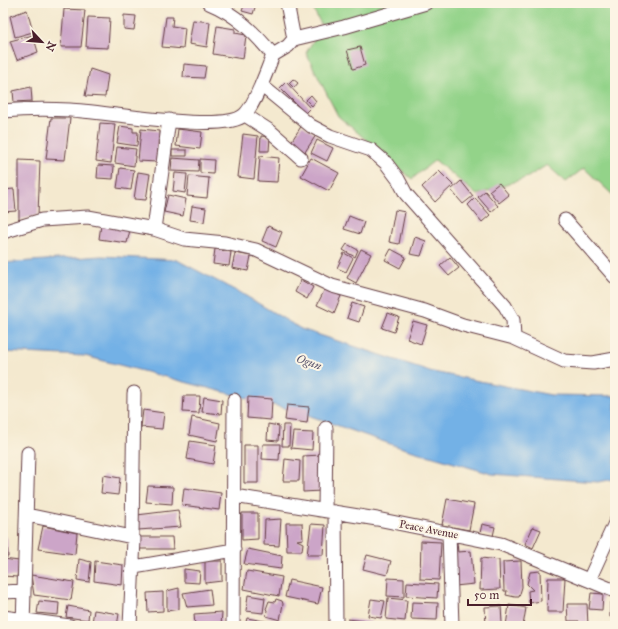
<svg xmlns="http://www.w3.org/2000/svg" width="618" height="629" font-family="'IM FELL Great Primer',serif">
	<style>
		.green { fill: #93d389; stroke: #6e795a }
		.water { fill: #73b1e6; stroke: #5e6888 }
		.building { fill: #cca5c8 }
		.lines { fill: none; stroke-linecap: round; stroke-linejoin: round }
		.minor-casing { stroke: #643d44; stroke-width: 15 }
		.minor { stroke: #fff; stroke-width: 13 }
		.labels { text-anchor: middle; stroke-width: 4; stroke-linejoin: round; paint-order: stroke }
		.street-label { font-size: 11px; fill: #4a1f2b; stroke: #fcf5e5 }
		.water-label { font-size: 12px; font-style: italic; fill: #58526c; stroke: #fcf5e5 }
	</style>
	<rect width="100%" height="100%" fill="#fcf5e5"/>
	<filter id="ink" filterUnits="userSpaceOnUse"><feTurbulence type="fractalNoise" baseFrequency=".025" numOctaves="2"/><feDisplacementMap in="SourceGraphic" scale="8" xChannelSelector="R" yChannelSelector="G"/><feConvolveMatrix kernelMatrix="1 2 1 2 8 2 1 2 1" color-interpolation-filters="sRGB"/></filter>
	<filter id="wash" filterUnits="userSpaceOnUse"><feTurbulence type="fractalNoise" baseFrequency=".012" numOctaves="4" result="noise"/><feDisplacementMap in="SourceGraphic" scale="16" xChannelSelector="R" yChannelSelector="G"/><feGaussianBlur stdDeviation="0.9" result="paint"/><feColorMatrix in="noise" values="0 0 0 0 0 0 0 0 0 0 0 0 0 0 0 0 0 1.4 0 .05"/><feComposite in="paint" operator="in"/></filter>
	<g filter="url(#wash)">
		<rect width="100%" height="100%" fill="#f4e9cf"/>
		<path class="green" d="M310,3H553L555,5L558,3H615V197L584,168L566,182L547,165L528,177L477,195L435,160L412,179L338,116L306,53L322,26Z"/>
		<path class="water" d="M101,256L177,260L246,296L301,329L433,372L551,395L615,396V479L598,482L492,474L396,446L296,411L85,356L3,352V263Z"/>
		<g id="blocks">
			<path class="building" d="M245,3L256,4L253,14L242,11Z
				M64,9L85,10L81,47H61Z
				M27,10L33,32L15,37L10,16Z
				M124,15L136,16L134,30L124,29Z
				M88,17L110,18L108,48L86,47Z
				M166,17H173L172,26L185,28L183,49L162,47Z
				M193,20L210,22L207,47L189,44Z
				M217,26L235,29V33L246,35L243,59L213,54Z
				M33,35L38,52L17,60L10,41Z
				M360,47L365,65L353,69L347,50Z
				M184,64L206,66L204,78L183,77Z
				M90,69L108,75L105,97L85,96Z
				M293,79L298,83L294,88L289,83Z
				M286,82L310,108L305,113L280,88Z
				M31,87L32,101L14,102L13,91Z
				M311,95L316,101L312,106L306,100Z
				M51,118H70L65,160L46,159Z
				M100,123L115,124L111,163L96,161Z
				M302,125L316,135L305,152L291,142Z
				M120,126L133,128V132H138L137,146L117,143Z
				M141,129L159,131L157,162L138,161Z
				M178,129L202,132L200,149L176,146Z
				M243,134L258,136L254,179L238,177Z
				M261,136L270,137L269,151H260Z
				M317,140L333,148L327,161L311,153Z
				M117,147L136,149L134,166L115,163Z
				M172,150H187V156H172Z
				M260,156L279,158L277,182L258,181Z
				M172,158L199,160L198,172L171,171Z
				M311,158L339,173L329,191L301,176Z
				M200,159L214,160L213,174L200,173Z
				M19,160L40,161L38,215L19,220Z
				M98,165L114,166L113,179L97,178Z
				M120,168L134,170L131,190L117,188Z
				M439,171L453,185L435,202L422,187Z
				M138,172L150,174L146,200L134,199Z
				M175,173L187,174L185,193L173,191Z
				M189,176L209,178L207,198L187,196Z
				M461,181L473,196L463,204L451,190Z
				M499,183L509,195L499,203L489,191Z
				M14,189L16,211L3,212V190Z
				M485,191L498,206L491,212L478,197Z
				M168,195L186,199L183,216L164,212Z
				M475,198L490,215L482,222L468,205Z
				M192,206L206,208L204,222L190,220Z
				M395,210L405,212L399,244L389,242Z
				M349,216L364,222L360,234L344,229Z
				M101,225L130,230L127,243L99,239Z
				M268,226L282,232L276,247L262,241Z
				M415,237L426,241L421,256L410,254Z
				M347,244L358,250L355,257L343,250Z
				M215,249L231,252L229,266L213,264Z
				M361,249L371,254L356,283L347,278Z
				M391,249L406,257L400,268L385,260Z
				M235,253L251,256L248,271L232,268Z
				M344,253L353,258L346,272L337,268Z
				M450,257L459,268L449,276L440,266Z
				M301,280L313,287L307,299L295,292Z
				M325,289L341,296L334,313L317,305Z
				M352,303L364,307L359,322L347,318Z
				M388,313L399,317L394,332L382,328Z
				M413,321L427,325L421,344L407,339Z
				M184,396H200L199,413L183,412Z
				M204,397L222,400L221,414L202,412Z
				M248,397L272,399L271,420L247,418Z
				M287,405L309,407L307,423L285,420Z
				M143,410L164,413L162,429L141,427Z
				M192,417L220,423L217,441L189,435Z
				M268,424L279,426L278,441L267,440Z
				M283,425H290L289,446H282Z
				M293,432L313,433L312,450L291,448Z
				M190,441L216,445L213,464L187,459Z
				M263,444H280L279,460L262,459Z
				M244,445H258V483H244Z
				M321,455V491L303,492V456Z
				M285,459L300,461L299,481H283Z
				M103,475L120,478L118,495L101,493Z
				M148,486L173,487L172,504L146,502Z
				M184,488L221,493L219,510L182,505Z
				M447,499L474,504L469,530L442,525Z
				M178,510L181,527L138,530L137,515Z
				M242,513H258V539L242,540Z
				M281,519L279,546L264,545L265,520Z
				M286,523H302L303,539L297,540L303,543L302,551H287Z
				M311,524L325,525L323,555H307Z
				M482,524L495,527L493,536L480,533Z
				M43,526L77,533L75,554L38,549Z
				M533,527L541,530L533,548L525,544Z
				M7,537L8,557H3V538Z
				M140,537H172L173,549H140Z
				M421,541L441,542L439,580L420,579Z
				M457,543L458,552L471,551L474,584L455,586L451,544Z
				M248,549L282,556L281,569L244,564Z
				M367,555L391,561L387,575L363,569Z
				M481,558L499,560L500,589L480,590Z
				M3,559L19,561L17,577L3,576Z
				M79,559L91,562L89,582L77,580Z
				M95,561L123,565L122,585L94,581Z
				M205,561H222V581L205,583Z
				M521,561L522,587L519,597H515L506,595L507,591H504L503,562Z
				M184,569L200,571L199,583L184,582Z
				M247,571L282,577L279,596L244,589Z
				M540,571L541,601L529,603L528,591L533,590L527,584L530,572Z
				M31,575L74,582L71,600L34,595Z
				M388,578L404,579V597L387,596Z
				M548,578H565L563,612H547Z
				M289,580L322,587L318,604L285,597Z
				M407,582L438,584L437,598L406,596Z
				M179,588V609L167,611V591Z
				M210,589L212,605L187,607L183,593Z
				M163,592V611L148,612L147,593Z
				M591,593L603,594L602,610L589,609Z
				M248,595L265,598L263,613L246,611Z
				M388,598L407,600L405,621L386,619Z
				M276,599L282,601L283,604L280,620L266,616L267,610L266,609L269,601L275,602Z
				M371,599L385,601L381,618L368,616Z
				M39,601L59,603L58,615L37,613Z
				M412,602L438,603L437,620L411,619Z
				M610,603H615V617H610Z
				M567,604H587L588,626L579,625V621H568Z
				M509,605L526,608L523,626H506Z
				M68,606L89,610L88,620L66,617Z
				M501,606L502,623L494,626H486L485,607Z
				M94,610L119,614L117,626L92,623Z
				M222,612L221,626H195L194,614Z
				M247,618L281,624V626H245Z
				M348,619L372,622V626H347Z"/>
		</g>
	</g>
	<g filter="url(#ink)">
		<use href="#blocks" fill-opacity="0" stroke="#643d44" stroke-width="1"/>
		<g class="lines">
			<defs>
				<path id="minor" d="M294,39L344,27L426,3
					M273,55L288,46L294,39L287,3
					M261,85L311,126L330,136L371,150L386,163L398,179L406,194L505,306L513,320L514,338
					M3,111C25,109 48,109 70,110C102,111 224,134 244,115C254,107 268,68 273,55C255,33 236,14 209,3
					M245,115L270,131L301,158
					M565,220L615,277
					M154,229L169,120
					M3,232L42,220L88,217L154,229L184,239L225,243L256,250L332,286L425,311L463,325L514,338L564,361L593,363L615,359
					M234,496L377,519L501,544L615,591
					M325,510L326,428
					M335,512L336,626
					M27,515L132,537L134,539L130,626
					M449,533L452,626
					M132,537L134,393
					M134,567L234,550
					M589,580L615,523
					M3,592L24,591
					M3,617L70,626
					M23,626L28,453
					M233,626L234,400"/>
			</defs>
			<use href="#minor" class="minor-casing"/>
			<use href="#minor" class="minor"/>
		</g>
	</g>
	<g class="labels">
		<g class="street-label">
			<text transform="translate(429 529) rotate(11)" y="4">Peace Avenue</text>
		</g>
		<g class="water-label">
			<text transform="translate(309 362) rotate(20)" y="4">Ogun</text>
		</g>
	</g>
	<rect width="618" height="629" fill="none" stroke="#fcf5e5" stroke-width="16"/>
	<g transform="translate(42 42) rotate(116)" stroke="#fcf5e5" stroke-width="3" paint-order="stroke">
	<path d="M0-3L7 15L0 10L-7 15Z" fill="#4a1f2b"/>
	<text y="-6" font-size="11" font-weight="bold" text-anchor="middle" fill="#4a1f2b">N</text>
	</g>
	<path d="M468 599v6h63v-6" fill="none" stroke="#4a1f2b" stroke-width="2"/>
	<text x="474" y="599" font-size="12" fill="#4a1f2b" stroke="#fcf5e5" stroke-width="3" paint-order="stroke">50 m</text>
</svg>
